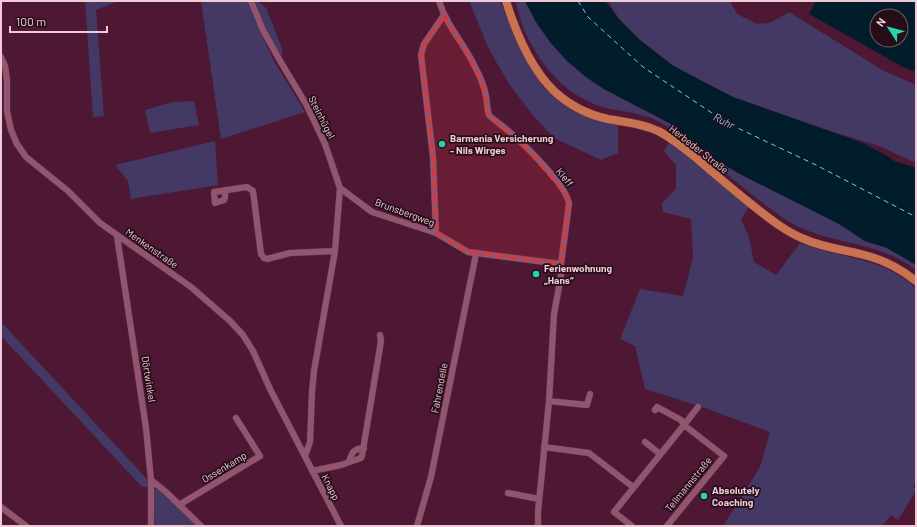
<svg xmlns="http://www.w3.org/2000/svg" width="917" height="527" font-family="Barlow,sans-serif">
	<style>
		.green { fill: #433964 }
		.water { fill: #011d2b; fill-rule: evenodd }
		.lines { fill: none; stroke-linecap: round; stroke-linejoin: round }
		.ferry { stroke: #71ccfc; stroke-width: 1; stroke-dasharray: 5 4; stroke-linecap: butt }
		.minor-casing { stroke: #63354b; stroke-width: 7 }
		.major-casing { stroke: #63354b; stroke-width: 9 }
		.minor { stroke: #92556f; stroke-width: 6 }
		.major { stroke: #c9724f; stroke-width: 8 }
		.marked { fill: #d8383a; fill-opacity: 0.2; stroke: #d8383a; stroke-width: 3; stroke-dasharray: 8 5; stroke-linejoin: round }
		.poi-dot { fill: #24d5af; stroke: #260e19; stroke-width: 1.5 }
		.labels { text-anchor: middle; stroke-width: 3.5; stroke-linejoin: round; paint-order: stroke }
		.street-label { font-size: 10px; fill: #efcbd8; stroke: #260e19 }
		.poi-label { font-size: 10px; font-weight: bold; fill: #efcbd8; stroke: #260e19; text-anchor: start }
		.water-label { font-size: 11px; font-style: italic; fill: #71ccfc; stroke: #260e19 }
	</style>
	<rect width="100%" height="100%" fill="#4e1733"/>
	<path class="green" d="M85,1H118L96,10L104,116L93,117Z
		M201,1H248L260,31L274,61L305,112L221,139Z
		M255,1H258L266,8L282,48V60L265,26Z
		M469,1H500L521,51L544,88L573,111L599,121L618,125V153L601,160L554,138L531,113L510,85L499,67L488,47Z
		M515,1H525L536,22L550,42L567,61L586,77L604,89L671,124L701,151L738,173L839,224L865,241L887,248L916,265V270C880,241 830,245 791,223C776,214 763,203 749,192C722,171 696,148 668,127C660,122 651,117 641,115C629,111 617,111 605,108C567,96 544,70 527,36C521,25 519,12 515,1Z
		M608,1H730L737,14L757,24L770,23L789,12L884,71L916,85V163L879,146L833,132L733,97L700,80L672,65L640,40L619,19Z
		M194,101L199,125L150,133L145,110L173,102Z
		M215,141L218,185L131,199L128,181L115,165Z
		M669,142L749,207L741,219L749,237L754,262L776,275L800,243C808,246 817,249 826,251C860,260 888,263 916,288V481L913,486L916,489V491L898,520L891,515L882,526H723L760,467L770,432L705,408L645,389L635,346L620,339L640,289L683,296L693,257L691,219L663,212L662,203L676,189V165L664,151Z
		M1,322L148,480V487H142L1,336Z
		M153,489H159L196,526H155Z"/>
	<path class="water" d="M525,1H605L619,19L640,40L672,65L700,80L733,97L863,143L889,157L894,161L916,168V265L887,248L865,241L839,224L738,173L701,151L671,124L604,89L586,77L567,61L550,42L536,22Z
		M816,1H916V72L903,67L809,14ZM877,16H901V40H877Z"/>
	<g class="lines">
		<path class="ferry" d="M578,1L588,17L643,67L727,123L816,165L916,217"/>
		<defs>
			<path id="minor" d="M251,1L263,30L279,59L306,104L325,144L340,188L335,251L314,371L312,392L310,442L305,456
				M439,1C447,27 464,43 475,67C480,76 484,86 486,96C487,102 487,109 489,115C494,120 500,124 506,129C522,142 567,185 569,204L561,264V276L554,314L549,401L538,512V526
				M1,57L5,66L7,80V111L11,130L17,144L26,157L68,191L100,223L191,287L230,321L243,335L253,351L270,389L341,526
				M340,188L372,212L436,233L468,252L561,264
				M225,190V197L224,200L215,203L214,192L247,187L253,191L261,254L264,258L267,259L290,253L335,251
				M436,233L433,157L421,55L424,44L444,15
				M117,236L146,428L151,480V526
				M549,401L587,405L590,394
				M655,410L657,407L681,420L684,425L698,407
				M645,442L660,454
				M544,447L589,453L633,487
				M349,462C352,452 353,449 364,448
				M312,471L341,465L361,458L362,456L381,341L380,335
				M151,480L166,492L201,526
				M508,493L539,499
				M179,505L260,456L236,418
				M1,507L26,526
				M417,526L431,477L476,254
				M632,526L614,512L684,425L724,456L667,526"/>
			<path id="major" d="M506,1C516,33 530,68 554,91C569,105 589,115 608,119C624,122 642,123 658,131C671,137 683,148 695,157C712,172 729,186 746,200C764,214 782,230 804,239C824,248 847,250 868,256C886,261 902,270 916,281"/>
		</defs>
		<use href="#minor" class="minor-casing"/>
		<use href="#major" class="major-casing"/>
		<use href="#minor" class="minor"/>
		<use href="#major" class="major"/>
	</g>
	<path class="marked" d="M444,15L482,81L488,115L523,145L567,195L569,204L561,264L468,252L436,233L433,157L421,55L424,44Z"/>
	<g class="poi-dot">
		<circle cx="442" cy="144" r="4"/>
		<circle cx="536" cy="274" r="4"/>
		<circle cx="704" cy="496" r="4"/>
	</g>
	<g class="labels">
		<g class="street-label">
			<text transform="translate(322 117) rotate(63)" y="4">Steinhügel</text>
			<text transform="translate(699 149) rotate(38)" y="4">Herbeder Straße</text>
			<text transform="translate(565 177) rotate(51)" y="4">Kleff</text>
			<text transform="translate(405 212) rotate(20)" y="4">Brunsbergweg</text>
			<text transform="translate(152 248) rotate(35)" y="4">Menkenstraße</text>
			<text transform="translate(149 379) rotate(81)" y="4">Dörtwinkel</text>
			<text transform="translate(439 388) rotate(-79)" y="4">Fahrendelle</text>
			<text transform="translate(224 467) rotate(-31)" y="4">Ossenkamp</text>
			<text transform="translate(688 484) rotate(-51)" y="4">Tellmannstraße</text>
			<text transform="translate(331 487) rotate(63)" y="4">Knapp</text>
		</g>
		<g class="poi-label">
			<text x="450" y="142">Barmenia Versicherung<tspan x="450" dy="12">- Nils Wirges</tspan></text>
			<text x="544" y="272">Ferienwohnung<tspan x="544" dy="12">„Hans“</tspan></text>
			<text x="712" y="494">Absolutely<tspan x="712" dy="12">Coaching</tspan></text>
		</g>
		<g class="water-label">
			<text transform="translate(724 121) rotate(27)" y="4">Ruhr</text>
		</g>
	</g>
	<rect width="917" height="527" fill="none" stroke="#efcbd8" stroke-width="4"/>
	<g transform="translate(889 28) rotate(306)"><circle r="19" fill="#260e19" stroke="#765a65"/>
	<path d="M0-3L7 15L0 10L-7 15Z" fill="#24d5af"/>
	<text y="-6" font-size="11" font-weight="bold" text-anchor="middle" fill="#efcbd8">N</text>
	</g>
	<path d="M10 26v6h97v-6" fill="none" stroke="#efcbd8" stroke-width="2"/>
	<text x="16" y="26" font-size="12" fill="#efcbd8" stroke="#260e19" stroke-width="3" paint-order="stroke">100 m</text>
</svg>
